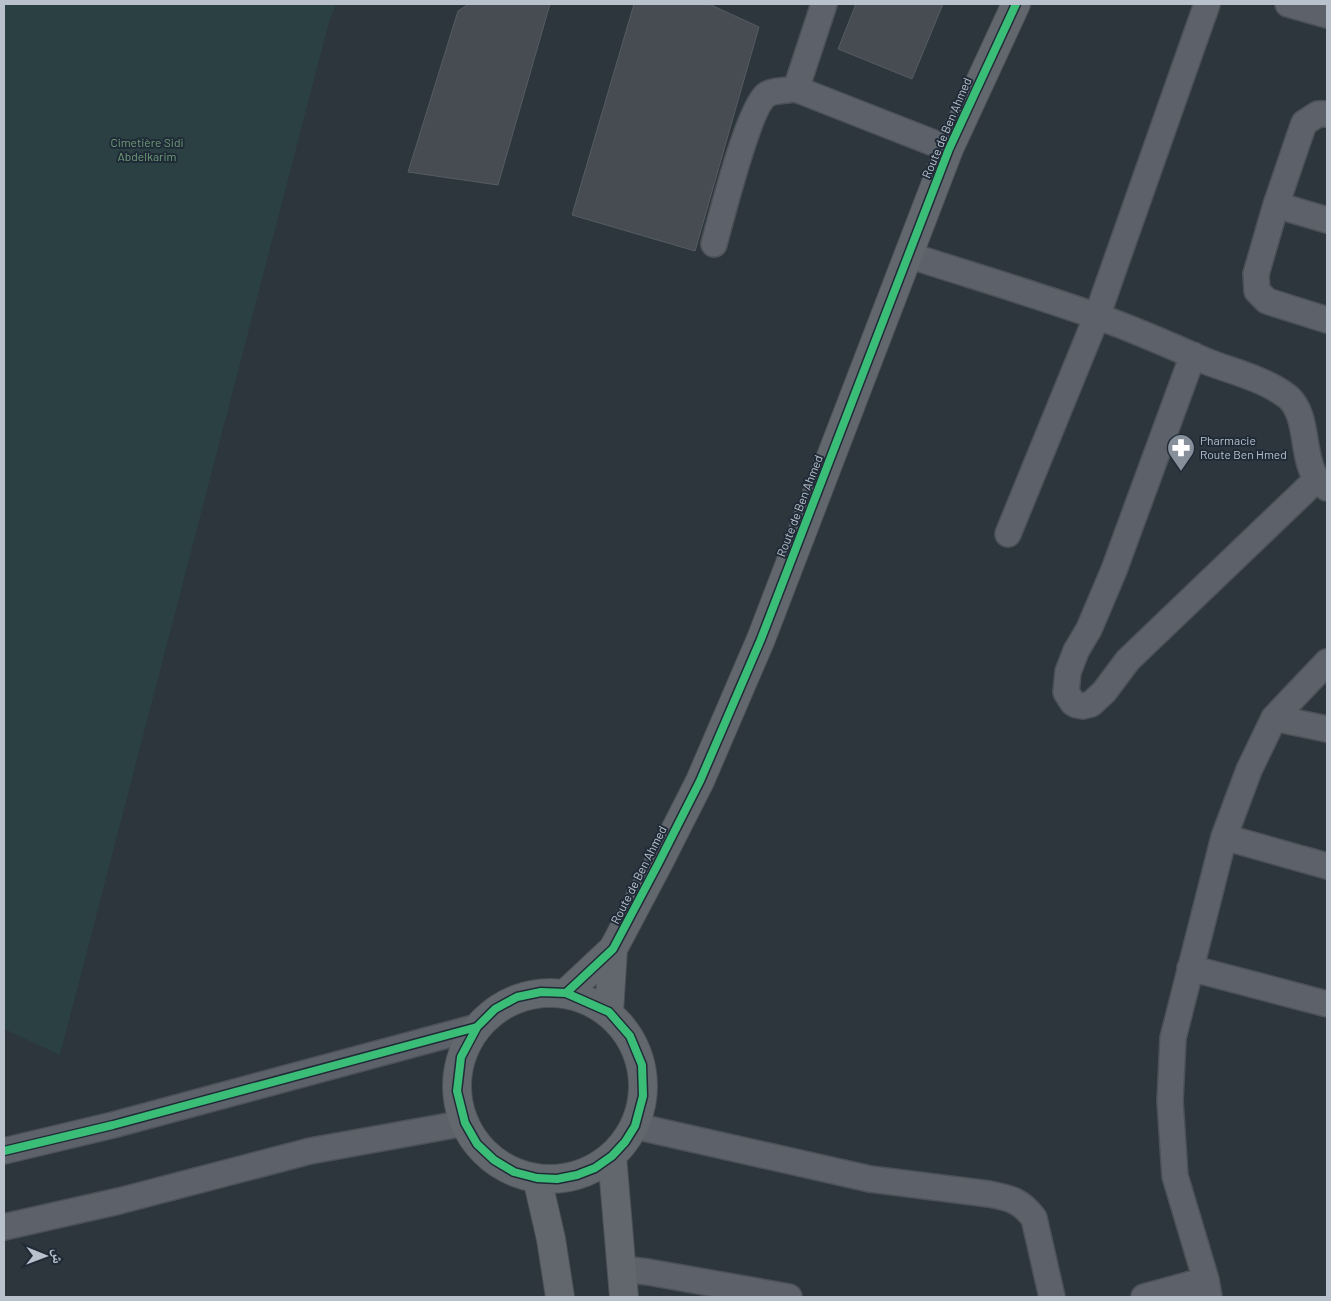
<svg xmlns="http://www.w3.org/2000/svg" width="1331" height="1301" font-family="Barlow,'Noto Naskh Arabic',sans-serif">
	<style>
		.green { fill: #2a4043 }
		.building { fill: #464c52; stroke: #555c64 }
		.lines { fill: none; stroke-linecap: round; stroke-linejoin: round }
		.street-casing { stroke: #4b5157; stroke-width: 28 }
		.secondary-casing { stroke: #4b5157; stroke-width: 30 }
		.street { stroke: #5d626a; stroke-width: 25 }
		.secondary { stroke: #62676e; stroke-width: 28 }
		.cycleway-casing { stroke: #202b38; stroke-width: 11 }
		.cycleway { stroke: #3abd76; stroke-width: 8 }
		.labels { text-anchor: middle; stroke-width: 4; stroke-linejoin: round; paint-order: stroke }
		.street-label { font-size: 12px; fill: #b8c1cc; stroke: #202b38 }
		.park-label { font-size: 12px; fill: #6f9d77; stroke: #202b38 }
		.poi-label { font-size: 12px; fill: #b8c1cc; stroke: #202b38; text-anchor: start }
	</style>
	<rect width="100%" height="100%" fill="#2d353d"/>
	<path class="green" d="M4,4H336L329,22L60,1055L4,1029Z"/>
	<path class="building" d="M469,4H550L498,185L408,172L458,11Z
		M634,4H709L759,27L695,251L572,215Z
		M856,4H943L912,79L838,49Z"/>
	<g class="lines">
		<defs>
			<path id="street" d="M1288,4L1327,15
				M796,89L824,4
				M1327,114H1318L1304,123L1276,205L1256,274L1257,291L1267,301L1327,320
				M1276,205L1327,220
				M714,244C721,218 749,108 766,95C771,91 788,90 796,89L949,149
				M908,255C970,275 1034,294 1096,316C1134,329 1171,346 1208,362C1234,372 1265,379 1288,397C1309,415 1301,455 1316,478C1319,482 1324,485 1327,488
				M1193,355L1114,570L1089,629L1076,651L1068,672L1066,692L1073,703L1077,705L1083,706L1091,704L1104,692L1128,660L1317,479
				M1008,534L1097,316L1207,4
				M1274,718L1327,729
				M1224,837L1327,866
				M1190,968L1327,1004
				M635,1126L870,1179L989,1194C1010,1198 1020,1200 1034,1218L1052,1297
				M4,1151L113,1125L477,1027
				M4,1227L119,1201L310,1151L465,1123
				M622,1269L648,1272L789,1297
				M1144,1297L1206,1280
				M1209,1297L1206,1280L1175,1176L1170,1101L1173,1038L1224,837L1249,770L1274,718L1327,662"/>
			<path id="secondary" d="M457 1086a93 93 0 1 1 186 0a93 93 0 1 1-186 0Z
				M566,993L613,949L658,864L700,781L761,639L949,149L1016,4
				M609,1012L613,949
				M612,1156L624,1297
				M537,1178L551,1239L560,1297"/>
		</defs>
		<use href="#street" class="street-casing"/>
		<use href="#secondary" class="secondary-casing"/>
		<use href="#street" class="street"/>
		<use href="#secondary" class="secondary"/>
		<defs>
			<path id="cycleway" d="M566,993L613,949L658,864L700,781L761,639L949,149L1016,4
				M4,1151L113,1125L477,1027L495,1009L517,997L541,992L566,993L609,1012L630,1036L642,1065L643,1096L635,1126L625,1142L612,1156L595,1168L577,1175L557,1179L537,1178L514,1172L494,1160L477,1144L465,1123L457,1091L461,1057L477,1027"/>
		</defs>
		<use href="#cycleway" class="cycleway-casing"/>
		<use href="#cycleway" class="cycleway"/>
	</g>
	<defs>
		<symbol id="pharmacy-pin" viewBox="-11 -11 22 30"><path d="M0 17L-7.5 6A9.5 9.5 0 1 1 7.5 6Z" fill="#87909a" stroke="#202b38"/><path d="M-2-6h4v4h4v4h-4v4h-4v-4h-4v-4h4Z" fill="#fff"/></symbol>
	</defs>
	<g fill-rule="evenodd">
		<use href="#pharmacy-pin" x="1165" y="432" width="32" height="43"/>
	</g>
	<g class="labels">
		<g class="street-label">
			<text transform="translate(947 128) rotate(-67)" y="4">Route de Ben Ahmed</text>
			<text transform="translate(800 506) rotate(-69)" y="4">Route de Ben Ahmed</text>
			<text transform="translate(639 875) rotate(-63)" y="4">Route de Ben Ahmed</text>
		</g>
		<g class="park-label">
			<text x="147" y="147">Cimetière Sidi<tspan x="147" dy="14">Abdelkarim</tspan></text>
		</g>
		<g class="poi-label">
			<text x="1200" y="445">Pharmacie<tspan x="1200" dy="14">Route Ben Hmed</tspan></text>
		</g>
	</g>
	<rect width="1331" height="1301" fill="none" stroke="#b8c1cc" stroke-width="10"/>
	<g transform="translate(45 1256) rotate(91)" stroke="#202b38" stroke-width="4" paint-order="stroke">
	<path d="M0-4L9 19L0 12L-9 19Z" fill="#b8c1cc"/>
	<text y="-8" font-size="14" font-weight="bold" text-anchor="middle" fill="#b8c1cc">ش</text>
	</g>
</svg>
